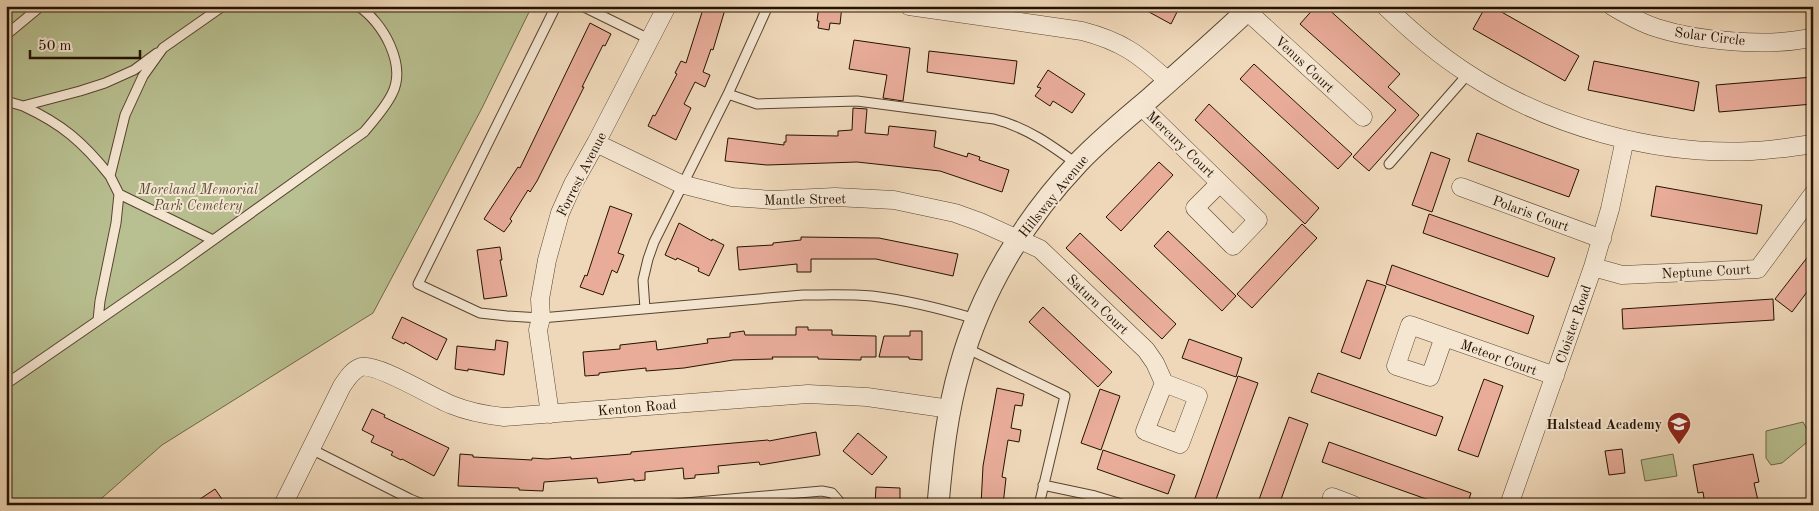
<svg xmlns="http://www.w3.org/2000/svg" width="1819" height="511" font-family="'Old Standard TT',serif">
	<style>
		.green { fill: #b8bf90; stroke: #6e6848 }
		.building { fill: #e8ac99; stroke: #241201 }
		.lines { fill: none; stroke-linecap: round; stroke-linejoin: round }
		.service-casing { stroke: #57442f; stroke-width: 11 }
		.minor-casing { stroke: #57442f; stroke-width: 19 }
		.tertiary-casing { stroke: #57442f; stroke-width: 23 }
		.service { stroke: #f5e6d2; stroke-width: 9 }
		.minor { stroke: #f5e6d2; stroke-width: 18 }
		.tertiary { stroke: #f5e6d2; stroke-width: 21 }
		.labels { text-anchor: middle; stroke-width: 4; stroke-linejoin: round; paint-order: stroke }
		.street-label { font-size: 14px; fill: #241201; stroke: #f5e6d2 }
		.park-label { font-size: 14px; font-style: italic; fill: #584f33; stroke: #f5e6d2 }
		.poi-label { font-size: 14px; font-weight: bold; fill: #241201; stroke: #f5e6d2; text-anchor: end }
	</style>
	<rect width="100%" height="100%" fill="#efd8b9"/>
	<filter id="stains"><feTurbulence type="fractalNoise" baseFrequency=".004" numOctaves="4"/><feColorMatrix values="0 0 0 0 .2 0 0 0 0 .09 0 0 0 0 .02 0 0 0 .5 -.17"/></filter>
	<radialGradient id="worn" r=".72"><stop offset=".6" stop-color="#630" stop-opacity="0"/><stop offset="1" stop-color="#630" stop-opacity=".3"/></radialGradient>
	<path class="green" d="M6,6H532L481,110L373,313L162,445L94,505H6Z
		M1803,422L1812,438L1782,463L1771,465L1766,458V431Z
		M1673,454L1677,476L1645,481L1641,460Z"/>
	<path class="building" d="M704,6H726L713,50L711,49L703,72L710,75L705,87L695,82L684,104L691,108L676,140L648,126L653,115L655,116L677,74L675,73L681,61L686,63Z
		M819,6H842L840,24L830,23L829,30L818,28L819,21H817Z
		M1138,6H1180L1171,24Z
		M1316,6H1325L1400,74L1388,87L1419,115L1369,171L1353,157L1396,110L1300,24Z
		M1486,6H1491L1579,56L1565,81L1473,29Z
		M590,23L611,34L605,46L603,45L582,87H584L537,181L530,192L528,190L510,219L512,221L504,232L484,219L518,167L520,168Z
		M854,40L910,48L903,101L883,98L887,75L849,69Z
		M929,51L1017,61L1014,84L927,72Z
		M1594,61L1699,82L1694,111L1588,90Z
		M1254,64L1352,154L1338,169L1240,79Z
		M1048,70L1085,94L1072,113L1053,101L1050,106L1035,96L1041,88L1037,87Z
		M1813,77V104L1719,112L1716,85Z
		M1209,104L1319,208L1305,224L1195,120Z
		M853,108L867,109L865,133L888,135L889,126L936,131L934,147L967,157L968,153L980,157L979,160L1009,170L1002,192L940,171L857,162L767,165L725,161L728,138L784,145V142H786V135L838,136V131L852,130Z
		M1477,133L1579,170L1569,197L1468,161Z
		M1431,152L1450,159L1432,212L1412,205Z
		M1159,162L1173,175L1121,231L1106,217Z
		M1656,186L1762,205L1757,234L1651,216Z
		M610,206L632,214L618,253L624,255L617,273L612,270L603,295L580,287L585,275L587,276Z
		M1429,214L1555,258L1548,277L1423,233Z
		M679,223L712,241V239L724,245L709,276L698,271L699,268L677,258L676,260L665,255Z
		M1302,224L1317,238L1252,308L1237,294Z
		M1168,231L1236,296L1222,311L1154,246Z
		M1080,233L1176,324L1162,339L1066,248Z
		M801,237L879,238L958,254L953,276L876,259H811V272H797V264L739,270L737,247L773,245V243L801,240Z
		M500,247L502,260H500L507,296L484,299L477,250Z
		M1813,250V284L1792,312L1775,299Z
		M1392,265L1534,316L1528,334L1386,284Z
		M1367,280L1386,286L1360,359L1341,352Z
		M1773,299L1774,320L1623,329L1622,309Z
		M1043,307L1112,372L1098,387L1029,322Z
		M402,317L447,339L437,360L405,342L404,344L392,338Z
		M796,327H808V330H832V335L876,336V357H861V360L818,359V357H772L773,359L733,360L684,368L646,371V368L599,373V375L585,376L583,352L620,349V345L656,341L657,350L708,343L707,339L730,337V333L744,331L745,335H796Z
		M910,331H922V360L909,359V357H879L884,336H910Z
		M1189,339L1242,358L1236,377L1182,358Z
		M496,340L508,342L504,375L468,369V371L455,369L457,346L495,350Z
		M1318,373L1443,417L1436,436L1311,392Z
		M1238,376L1258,383L1214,505H1204L1194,501Z
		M1484,379L1503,386L1478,457L1458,450Z
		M997,388L1024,394L1022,406L1015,405L1011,428L1021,430L1019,442L1008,440L1002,477L1006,478L1003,505H981L983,466Z
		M1100,389L1120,396L1101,450L1081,443Z
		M372,409L385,415L384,417L449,448L434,476L402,459L401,460L391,455L393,452L371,442L374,436L362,430Z
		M1289,417L1308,424L1279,505H1257Z
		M816,432L820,455L760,465L759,462L718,466L719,473L695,475V478L684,479L683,468L645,472V480L634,481V479L598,483L597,478L544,482L543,491L519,490V488L458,486L460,454L473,455V457L532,460V458L547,459L571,457V459L631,454V452L768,440L769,441Z
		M858,433L887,457L872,475L843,451Z
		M1329,442L1471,493L1467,505H1443L1322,462Z
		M1622,449L1625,473L1609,475L1605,451Z
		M1103,450L1175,475L1168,494L1097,469Z
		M1753,454L1759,482L1754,483L1759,505H1705L1703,492L1698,493L1693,465Z
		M876,487L900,488V502H897V505H875Z
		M215,489L226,505H191Z"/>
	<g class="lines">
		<defs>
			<path id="service" d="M556,6L418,284L480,313L507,316L541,318L803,295C825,295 849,294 872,296C907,300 942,309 976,319
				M582,6L649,39
				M6,35L41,6
				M728,94L757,104L857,101L994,119C1026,127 1051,145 1077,164
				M6,101L23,106L80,91L105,83L134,70L157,53
				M23,106C62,124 83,142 110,176
				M1389,164L1468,74
				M119,194L213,240
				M645,309L643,280L648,259L654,242L728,94L768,6
				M98,320L100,301L116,223L119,194L110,176L125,115L143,76L163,48L223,6
				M966,348L1065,396L1039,505
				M6,384L177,266L364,132C374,120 385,108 392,94C407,65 383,22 358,6
				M311,449L410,499L425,505
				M1043,485L1095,496L1125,505
				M663,505L822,491L832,493L839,501V505"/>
			<path id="minor" d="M909,6L1082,31C1121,41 1139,54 1169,82
				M1385,6C1411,31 1437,54 1467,73C1548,126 1655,156 1752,151C1773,150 1793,147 1813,144
				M1612,6C1627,15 1641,23 1657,28C1698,41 1771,48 1813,37
				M1247,11L1363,117
				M1141,106L1258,220L1233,246L1195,208L1220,183
				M596,143L681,184L732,197L773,200L835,197L894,200L955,213L980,222L1040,249L1146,350L1155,363L1164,383L1145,431L1180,444L1198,396L1164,383
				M1461,187L1602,239
				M1593,267L1622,275L1758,269L1813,194
				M1444,337L1430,377L1396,366L1410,325L1555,376
				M550,414L538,330L541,318L540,299L547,260L560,213L573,184L596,143L667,6
				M1332,497L1353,505
				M283,505L342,386C347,379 352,370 361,367C378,363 433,398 452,405C469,412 486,415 504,417L808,394L867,397L950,409
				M1509,505L1593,267L1610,209L1625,139"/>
			<path id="tertiary" d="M938,505C942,458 947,412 960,367C981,291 1024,220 1078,163C1100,140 1124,120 1148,100C1183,69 1218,38 1252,6"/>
		</defs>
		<use href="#service" class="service-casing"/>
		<use href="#minor" class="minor-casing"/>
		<use href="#tertiary" class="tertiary-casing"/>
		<use href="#service" class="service"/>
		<use href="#minor" class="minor"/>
		<use href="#tertiary" class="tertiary"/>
	</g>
	<defs>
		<symbol id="school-pin" viewBox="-11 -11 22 30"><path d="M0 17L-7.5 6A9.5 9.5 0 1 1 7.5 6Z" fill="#8f2418" stroke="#f5e6d2"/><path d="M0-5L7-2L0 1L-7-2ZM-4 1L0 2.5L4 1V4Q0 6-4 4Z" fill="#fff"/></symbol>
	</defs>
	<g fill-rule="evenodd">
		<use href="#school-pin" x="1665" y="410" width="28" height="38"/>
	</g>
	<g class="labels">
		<g class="street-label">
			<text transform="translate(1710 36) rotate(7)" y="5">Solar Circle</text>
			<text transform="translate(1305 64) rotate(43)" y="5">Venus Court</text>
			<text transform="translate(1181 144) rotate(44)" y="5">Mercury Court</text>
			<text transform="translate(581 174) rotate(-63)" y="5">Forrest Avenue</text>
			<text transform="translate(1053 196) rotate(-51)" y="5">Hillsway Avenue</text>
			<text transform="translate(805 199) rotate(-1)" y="5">Mantle Street</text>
			<text transform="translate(1531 213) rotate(20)" y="5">Polaris Court</text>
			<text transform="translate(1706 271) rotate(-3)" y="5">Neptune Court</text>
			<text transform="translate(1098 304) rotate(44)" y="5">Saturn Court</text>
			<text transform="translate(1573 324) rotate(-71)" y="5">Cloister Road</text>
			<text transform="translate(1499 357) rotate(20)" y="5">Meteor Court</text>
			<text transform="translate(637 407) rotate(-5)" y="5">Kenton Road</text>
		</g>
		<g class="park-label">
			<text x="198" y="194">Moreland Memorial<tspan x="198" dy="16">Park Cemetery</tspan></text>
		</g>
		<g class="poi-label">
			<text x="1662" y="429">Halstead Academy</text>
		</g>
	</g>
	<rect width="1819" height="511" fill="none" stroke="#efd8b9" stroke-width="25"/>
	<rect x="8" y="8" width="1804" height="496" fill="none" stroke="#241201" stroke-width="2.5"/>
	<rect x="12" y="12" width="1794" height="486" fill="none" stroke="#241201"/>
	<path d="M30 50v8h110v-8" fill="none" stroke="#241201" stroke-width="2.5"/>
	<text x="38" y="50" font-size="15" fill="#241201" stroke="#f5e6d2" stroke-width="4" paint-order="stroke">50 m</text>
	<rect width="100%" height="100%" filter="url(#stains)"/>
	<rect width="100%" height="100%" fill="url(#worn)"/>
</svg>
